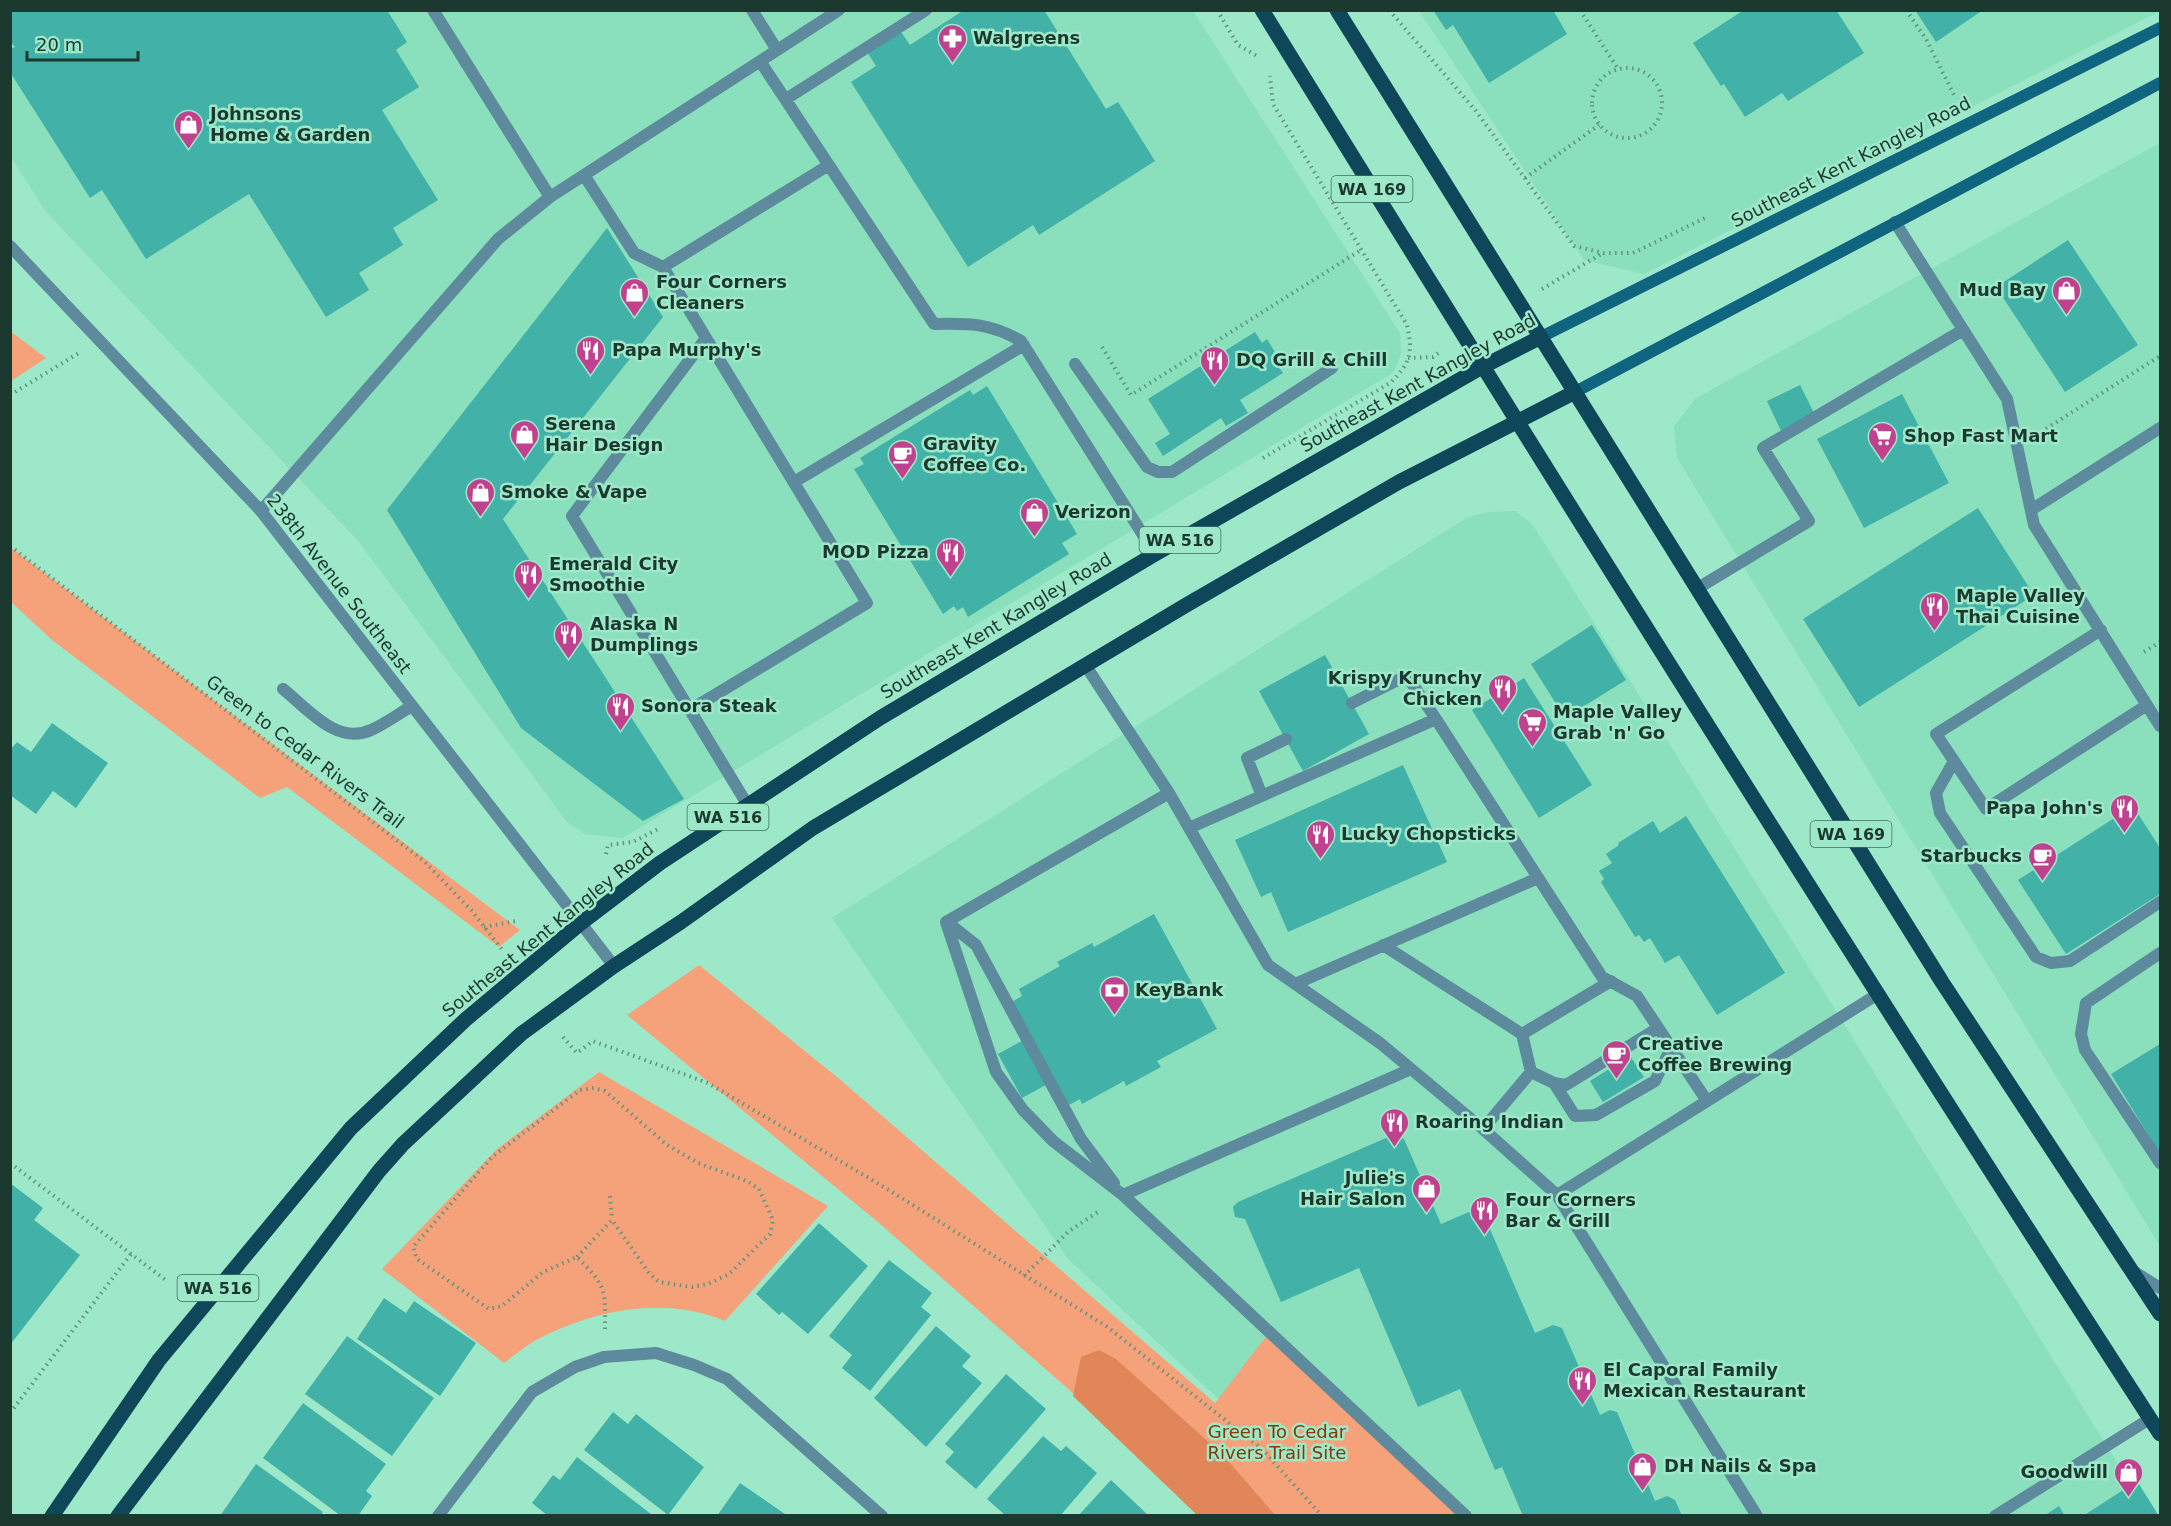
<svg xmlns="http://www.w3.org/2000/svg" width="2171" height="1526" font-family="'DejaVu Sans',sans-serif">
	<style>
		.built { fill: #8adfbd }
		.green { fill: #f5a27a }
		.forest { fill: #e08658 }
		.building { fill: #42b1a7 }
		.lines { fill: none; stroke-linecap: round; stroke-linejoin: round }
		.path { stroke: #5f947f; stroke-width: 4; stroke-dasharray: 1.5 4.5; stroke-linecap: butt }
		.service { stroke: #5d8a9d; stroke-width: 12 }
		.minor { stroke: #5d8a9d; stroke-width: 12 }
		.secondary { stroke: #0f6480; stroke-width: 12 }
		.primary { stroke: #0e465a; stroke-width: 15 }
		.labels { text-anchor: middle; stroke-width: 5; stroke-linejoin: round; paint-order: stroke }
		.shield { fill: #9ee8ca; stroke: #426e5d; stroke-width: 1.5 }
		.shield-label { font-size: 16px; font-weight: bold; fill: #1b392e }
		.poi-label { font-size: 18px; font-weight: bold; fill: #1b392e; stroke: #9ee8ca; text-anchor: start }
		.street-label { font-size: 18px; fill: #1b392e; stroke: #9ee8ca }
		.park-label { font-size: 18px; fill: #883700; stroke: #9ee8ca }
	</style>
	<rect width="100%" height="100%" fill="#9ee8ca"/>
	<path class="built" d="M11,11H1193L1400,333L1401,354L1394,372L623,838L585,834L567,822L359,542L46,212L11,157Z
		M1419,11L2160,10V11L1644,274L1584,260Z
		M2160,143V1246L1677,458L1674,426L1696,398Z
		M1515,511L1533,525L2150,1515H1343L1068,1259L832,918L1466,518L1488,512Z"/>
	<path class="green" d="M10,331L46,358L11,381H10Z
		M10,547L520,930L499,947L287,787L260,798L52,640L11,602Z
		M699,965L837,1077L1215,1403L1267,1335L1464,1515H1212L879,1223L627,1015Z
		M599,1072L828,1206L725,1321C666,1296 598,1309 542,1337C529,1343 516,1354 504,1363L382,1269L497,1149Z"/>
	<path class="forest" d="M1099,1350L1116,1359L1223,1455L1275,1515H1197L1073,1396L1081,1357Z"/>
	<path class="building" d="M10,10H387L407,42L396,50L419,87L382,110L438,200L393,228L403,245L359,273L369,290L326,317L249,194L146,259L102,190L90,198L10,72V49L15,47L10,40Z
		M964,10H1044L1106,109L1118,102L1155,161L1039,235L1033,225L968,267L851,82L876,66L862,44L895,23L910,45Z
		M1433,10H1553L1567,34L1489,83L1453,25L1446,30Z
		M1744,10H1836L1864,53L1788,101L1782,93L1745,117L1724,84L1721,86L1693,43Z
		M1915,10H1983L1936,42Z
		M607,228L663,317L503,519L684,799L643,821L521,728L387,510Z
		M2068,240L2138,345L2065,392L1996,287Z
		M1255,332L1262,343L1267,339L1281,362L1277,364L1283,373L1240,400L1248,413L1226,426L1221,418L1163,456L1155,443L1170,434L1148,399Z
		M1800,385L1817,419L1783,435L1767,401Z
		M987,386L1077,534L1062,543L1069,554L968,617L963,607L957,611L954,606L943,614L854,469L864,464L860,458L970,390L973,395Z
		M1902,394L1949,483L1864,528L1817,439Z
		M1978,508L2034,595L1859,707L1803,619Z
		M1592,625L1626,680L1565,718L1531,664Z
		M1325,655L1369,734L1303,771L1259,691Z
		M1524,678L1592,785L1539,818L1472,710Z
		M52,723L108,763L76,808L53,791L36,814L10,795V750L17,742L31,752Z
		M1403,765L1447,862L1288,932L1271,892L1261,897L1235,840Z
		M2133,806L2160,848V894L2066,954L2018,880Z
		M1686,816L1785,973L1717,1015L1679,955L1665,963L1650,938L1644,942L1639,935L1635,937L1601,882L1604,879L1599,871L1612,863L1606,854L1619,845L1618,843L1653,821L1660,833Z
		M1154,914L1217,1029L1157,1061L1161,1067L1126,1086L1124,1081L1082,1104L1080,1099L1067,1106L1053,1081L1022,1098L998,1054L1029,1037L1010,1003L1022,996L1019,989L1060,966L1057,962L1092,943L1094,947Z
		M2160,1044V1154L2111,1074Z
		M1630,1056L1644,1077L1603,1102L1590,1081Z
		M1393,1135L1404,1139L1441,1224L1476,1209L1483,1213L1535,1333L1553,1325L1562,1328L1600,1415L1610,1410L1617,1412L1655,1501L1667,1496L1675,1500L1682,1516H1523L1502,1467L1495,1470L1460,1389L1418,1407L1359,1268L1281,1302L1245,1219L1235,1217L1233,1207L1238,1202Z
		M10,1183L43,1208L34,1220L80,1255L10,1345Z
		M819,1223L868,1266L808,1334L782,1312L779,1315L756,1294Z
		M889,1260L932,1293L921,1307L931,1315L870,1391L842,1368L852,1355L829,1336Z
		M384,1298L406,1313L414,1301L476,1343L440,1396L357,1339Z
		M936,1326L971,1356L962,1366L982,1383L926,1447L874,1398Z
		M347,1336L434,1398L392,1456L305,1394Z
		M1006,1374L1046,1409L976,1489L945,1462L954,1452L945,1444Z
		M303,1403L386,1464L366,1491L372,1496L358,1516H341L263,1458Z
		M613,1412L628,1424L636,1414L704,1467L668,1515L584,1450Z
		M1043,1436L1061,1451L1066,1446L1097,1473L1060,1516H1006L987,1499Z
		M577,1457L651,1514L650,1516H548L532,1503L553,1475L560,1480Z
		M256,1464L323,1512L320,1516H220Z
		M1111,1480L1149,1516H1078Z
		M2137,1481L2159,1516H2083Z
		M740,1483L788,1516H717Z
		M2059,1506L2065,1516H2044Z"/>
	<g class="lines">
		<path class="path" d="M1217,10L1238,45L1257,56
			M1389,10L1476,111L1574,246L1604,253H1633L1705,218
			M1580,10L1618,69
			M1906,10L1926,39L1954,95
			M1592 103a35 35 0 1 1 70 0a35 35 0 1 1-70 0Z
			M1525,178L1599,125
			M1542,289L1603,253
			M1102,347L1131,395L1361,250
			M1408,358L1433,357L1441,351
			M10,395L79,353
			M2041,432L2160,356
			M1263,458L1390,383C1411,363 1413,352 1407,325L1273,104L1270,76
			M10,546L424,861L471,910L504,952
			M2144,652L2160,642
			M606,854L608,845L633,842L660,828
			M484,927L516,921
			M563,1037L577,1053L593,1041L708,1083L884,1187L1106,1326L1262,1449L1322,1516
			M10,1163L167,1281
			M610,1196L612,1220
			M577,1257L612,1220L649,1273L659,1282L692,1287L708,1284L729,1274L770,1234L773,1220L759,1189L747,1181L698,1163L667,1145L605,1091L594,1088L580,1090L492,1157L413,1247L417,1259L489,1309L502,1306L543,1272L577,1257C608,1288 605,1290 605,1333
			M1024,1276L1069,1231L1101,1210
			M10,1413L131,1254"/>
		<path class="service" d="M433,10L550,197
			M752,10L777,50
			M760,61L934,324C969,323 990,323 1021,341L1155,554
			M786,99L926,10
			M584,175L634,253L663,267
			M1895,222L2007,399L2034,525L2160,726
			M706,338L572,516L747,804
			M1075,364L1147,467L1158,472H1172L1332,368
			M794,482L1024,345
			M2031,510L2160,428
			M261,511L498,239L550,197L839,10
			M1698,588L1809,521L1763,448L1963,330
			M2101,630L1936,734L1986,809L2147,705
			M1086,666L1169,793L1268,965L1380,1043L1483,1129L1557,1195L1757,1516
			M283,689C307,708 337,746 371,730C385,724 398,714 412,706
			M1352,703L1398,680L1409,679L1436,719
			M690,710L867,603L663,267L829,165
			M1954,761L1936,793L1940,813L2036,957L2051,963L2070,961L2160,902
			M1262,796L1247,758L1286,739
			M1189,828L1436,719L1602,977L1637,996L1707,1101
			M946,922L996,1072L1023,1110L1053,1141L1123,1195
			M946,922L1169,793
			M947,922L976,945L1081,1139L1114,1183
			M1383,945L1522,1034L1531,1072
			M2160,953L2086,1003L2081,1034L2085,1050L2160,1163
			M1295,984L1538,878
			M1522,1034L1611,981
			M1411,1069L1123,1195L1466,1516
			M1554,1083L1575,1116L1596,1115L1655,1081L1671,1048
			M1483,1129L1531,1072L1554,1083L1566,1085L1658,1028
			M1557,1195L1878,994
			M2133,1271L2160,1288
			M1995,1516L2151,1418"/>
		<path class="minor" d="M10,246L261,511L614,966
			M438,1516L532,1392L575,1367L604,1357L656,1353L694,1365L727,1379L882,1516"/>
		<path class="secondary" d="M1539,338L2160,28
			M1575,392L2160,83"/>
		<path class="primary" d="M1262,10C1557,488 1855,963 2160,1434
			M1337,10L1942,982L2160,1314
			M52,1516L159,1360L351,1128L465,1020L581,923L660,863L880,718L1155,554L1482,367L1539,338
			M118,1516L379,1171L403,1144L521,1034L614,966L681,922L813,828L1188,604L1399,482L1575,392"/>
	</g>
	<defs>
		<symbol id="pharmacy-pin" viewBox="-11 -11 22 30"><path d="M0 17L-7.5 6A9.5 9.5 0 1 1 7.5 6Z" fill="#c0428f" stroke="#9ee8ca"/><path d="M-2-6h4v4h4v4h-4v4h-4v-4h-4v-4h4Z" fill="#fff"/></symbol>
		<symbol id="shop-pin" viewBox="-11 -11 22 30"><path d="M0 17L-7.5 6A9.5 9.5 0 1 1 7.5 6Z" fill="#c0428f" stroke="#9ee8ca"/><path d="M-5-2.5h2.3a2.7 3.5 0 0 1 5.4 0H5L5.5 6h-11ZM-1.5-2.5h3a1.5 2.3 0 0 0-3 0Z" fill="#fff"/></symbol>
		<symbol id="restaurant-pin" viewBox="-11 -11 22 30"><path d="M0 17L-7.5 6A9.5 9.5 0 1 1 7.5 6Z" fill="#c0428f" stroke="#9ee8ca"/><path d="M-5-6h1v4h1v-4h1v4h1v-4h1v5L-1.5 .5V6h-2V.5L-5-1ZM5-6V6H3V1.5H1.5Q1.5-4 5-6Z" fill="#fff"/></symbol>
		<symbol id="supermarket-pin" viewBox="-11 -11 22 30"><path d="M0 17L-7.5 6A9.5 9.5 0 1 1 7.5 6Z" fill="#c0428f" stroke="#9ee8ca"/><path d="M-6-5.5h2.5l.6 2H6L4.5 2H-2.5L-4.4-4H-6ZM-1.5 3.2a1.3 1.3 0 1 0 .1 0ZM3 3.2a1.3 1.3 0 1 0 .1 0Z" fill="#fff"/></symbol>
		<symbol id="cafe-pin" viewBox="-11 -11 22 30"><path d="M0 17L-7.5 6A9.5 9.5 0 1 1 7.5 6Z" fill="#c0428f" stroke="#9ee8ca"/><path d="M-5.5-4.5H6V0H3Q3 3.5 0 3.5H-2.5Q-5.5 3.5-5.5 0ZM3-3.2v2h1.7v-2ZM-6 4.5H4V6H-6Z" fill="#fff"/></symbol>
		<symbol id="bank-pin" viewBox="-11 -11 22 30"><path d="M0 17L-7.5 6A9.5 9.5 0 1 1 7.5 6Z" fill="#c0428f" stroke="#9ee8ca"/><path d="M-6-4H6V4H-6ZM0-2.3a2.3 2.3 0 1 0 0 4.6a2.3 2.3 0 1 0 0-4.6Z" fill="#fff"/></symbol>
	</defs>
	<g fill-rule="evenodd">
		<use href="#pharmacy-pin" x="936" y="22" width="33" height="45"/>
		<use href="#shop-pin" x="172" y="108" width="33" height="45"/>
		<use href="#shop-pin" x="2050" y="274" width="33" height="45"/>
		<use href="#shop-pin" x="618" y="276" width="33" height="45"/>
		<use href="#restaurant-pin" x="574" y="334" width="33" height="45"/>
		<use href="#restaurant-pin" x="1198" y="344" width="33" height="45"/>
		<use href="#shop-pin" x="508" y="418" width="33" height="45"/>
		<use href="#supermarket-pin" x="1866" y="420" width="33" height="45"/>
		<use href="#cafe-pin" x="886" y="438" width="33" height="45"/>
		<use href="#shop-pin" x="464" y="476" width="33" height="45"/>
		<use href="#shop-pin" x="1018" y="496" width="33" height="45"/>
		<use href="#restaurant-pin" x="934" y="536" width="33" height="45"/>
		<use href="#restaurant-pin" x="512" y="558" width="33" height="45"/>
		<use href="#restaurant-pin" x="1918" y="590" width="33" height="45"/>
		<use href="#restaurant-pin" x="552" y="618" width="33" height="45"/>
		<use href="#restaurant-pin" x="1486" y="672" width="33" height="45"/>
		<use href="#restaurant-pin" x="604" y="690" width="33" height="45"/>
		<use href="#supermarket-pin" x="1516" y="706" width="33" height="45"/>
		<use href="#restaurant-pin" x="2108" y="792" width="33" height="45"/>
		<use href="#restaurant-pin" x="1304" y="818" width="33" height="45"/>
		<use href="#cafe-pin" x="2026" y="840" width="33" height="45"/>
		<use href="#bank-pin" x="1098" y="974" width="33" height="45"/>
		<use href="#cafe-pin" x="1600" y="1038" width="33" height="45"/>
		<use href="#restaurant-pin" x="1378" y="1106" width="33" height="45"/>
		<use href="#shop-pin" x="1410" y="1172" width="33" height="45"/>
		<use href="#restaurant-pin" x="1468" y="1194" width="33" height="45"/>
		<use href="#restaurant-pin" x="1566" y="1364" width="33" height="45"/>
		<use href="#shop-pin" x="1626" y="1450" width="33" height="45"/>
		<use href="#shop-pin" x="2112" y="1456" width="33" height="45"/>
	</g>
	<g class="labels">
		<g class="shield">
			<rect x="1331.5" y="176" width="81" height="26" rx="4.5"/>
			<rect x="1139.5" y="527" width="81" height="26" rx="4.5"/>
			<rect x="687.5" y="804" width="81" height="26" rx="4.5"/>
			<rect x="1810.5" y="821" width="81" height="26" rx="4.5"/>
			<rect x="177.5" y="1275" width="81" height="26" rx="4.5"/>
		</g>
		<g class="shield-label">
			<text x="1372" y="195">WA 169</text>
			<text x="1180" y="546">WA 516</text>
			<text x="728" y="823">WA 516</text>
			<text x="1851" y="840">WA 169</text>
			<text x="218" y="1294">WA 516</text>
		</g>
		<g class="poi-label">
			<text x="973" y="44">Walgreens</text>
			<text x="210" y="120">Johnsons<tspan x="210" dy="21">Home &amp; Garden</tspan></text>
			<text x="656" y="288">Four Corners<tspan x="656" dy="21">Cleaners</tspan></text>
			<text x="2046" y="296" text-anchor="end">Mud Bay</text>
			<text x="612" y="356">Papa Murphy's</text>
			<text x="1236" y="366">DQ Grill &amp; Chill</text>
			<text x="545" y="430">Serena<tspan x="545" dy="21">Hair Design</tspan></text>
			<text x="1904" y="442">Shop Fast Mart</text>
			<text x="923" y="450">Gravity<tspan x="923" dy="21">Coffee Co.</tspan></text>
			<text x="501" y="498">Smoke &amp; Vape</text>
			<text x="1055" y="518">Verizon</text>
			<text x="929" y="558" text-anchor="end">MOD Pizza</text>
			<text x="549" y="570">Emerald City<tspan x="549" dy="21">Smoothie</tspan></text>
			<text x="1956" y="602">Maple Valley<tspan x="1956" dy="21">Thai Cuisine</tspan></text>
			<text x="590" y="630">Alaska N<tspan x="590" dy="21">Dumplings</tspan></text>
			<text x="1482" y="684" text-anchor="end">Krispy Krunchy<tspan x="1482" dy="21">Chicken</tspan></text>
			<text x="641" y="712">Sonora Steak</text>
			<text x="1553" y="718">Maple Valley<tspan x="1553" dy="21">Grab 'n' Go</tspan></text>
			<text x="2103" y="814" text-anchor="end">Papa John's</text>
			<text x="1341" y="840">Lucky Chopsticks</text>
			<text x="2022" y="862" text-anchor="end">Starbucks</text>
			<text x="1135" y="996">KeyBank</text>
			<text x="1638" y="1050">Creative<tspan x="1638" dy="21">Coffee Brewing</tspan></text>
			<text x="1415" y="1128">Roaring Indian</text>
			<text x="1405" y="1184" text-anchor="end">Julie's<tspan x="1405" dy="21">Hair Salon</tspan></text>
			<text x="1505" y="1206">Four Corners<tspan x="1505" dy="21">Bar &amp; Grill</tspan></text>
			<text x="1603" y="1376">El Caporal Family<tspan x="1603" dy="21">Mexican Restaurant</tspan></text>
			<text x="1664" y="1472">DH Nails &amp; Spa</text>
			<text x="2108" y="1478" text-anchor="end">Goodwill</text>
		</g>
		<g class="street-label">
			<text transform="translate(1851 162) rotate(-27)" y="6">Southeast Kent Kangley Road</text>
			<text transform="translate(1418 383) rotate(-29)" y="6">Southeast Kent Kangley Road</text>
			<text transform="translate(339 584) rotate(52)" y="6">238th Avenue Southeast</text>
			<text transform="translate(996 626) rotate(-31)" y="6">Southeast Kent Kangley Road</text>
			<text transform="translate(305 752) rotate(37)" y="6">Green to Cedar Rivers Trail</text>
			<text transform="translate(548 930) rotate(-39)" y="6">Southeast Kent Kangley Road</text>
		</g>
		<g class="park-label">
			<text x="1277" y="1438">Green To Cedar<tspan x="1277" dy="21">Rivers Trail Site</tspan></text>
		</g>
	</g>
	<rect width="2171" height="1526" fill="none" stroke="#1b392e" stroke-width="24"/>
	<path d="M27 51v9h111v-9" fill="none" stroke="#1b392e" stroke-width="3"/>
	<text x="36" y="51" font-size="18" fill="#1b392e" stroke="#9ee8ca" stroke-width="4.5" paint-order="stroke">20 m</text>
</svg>
